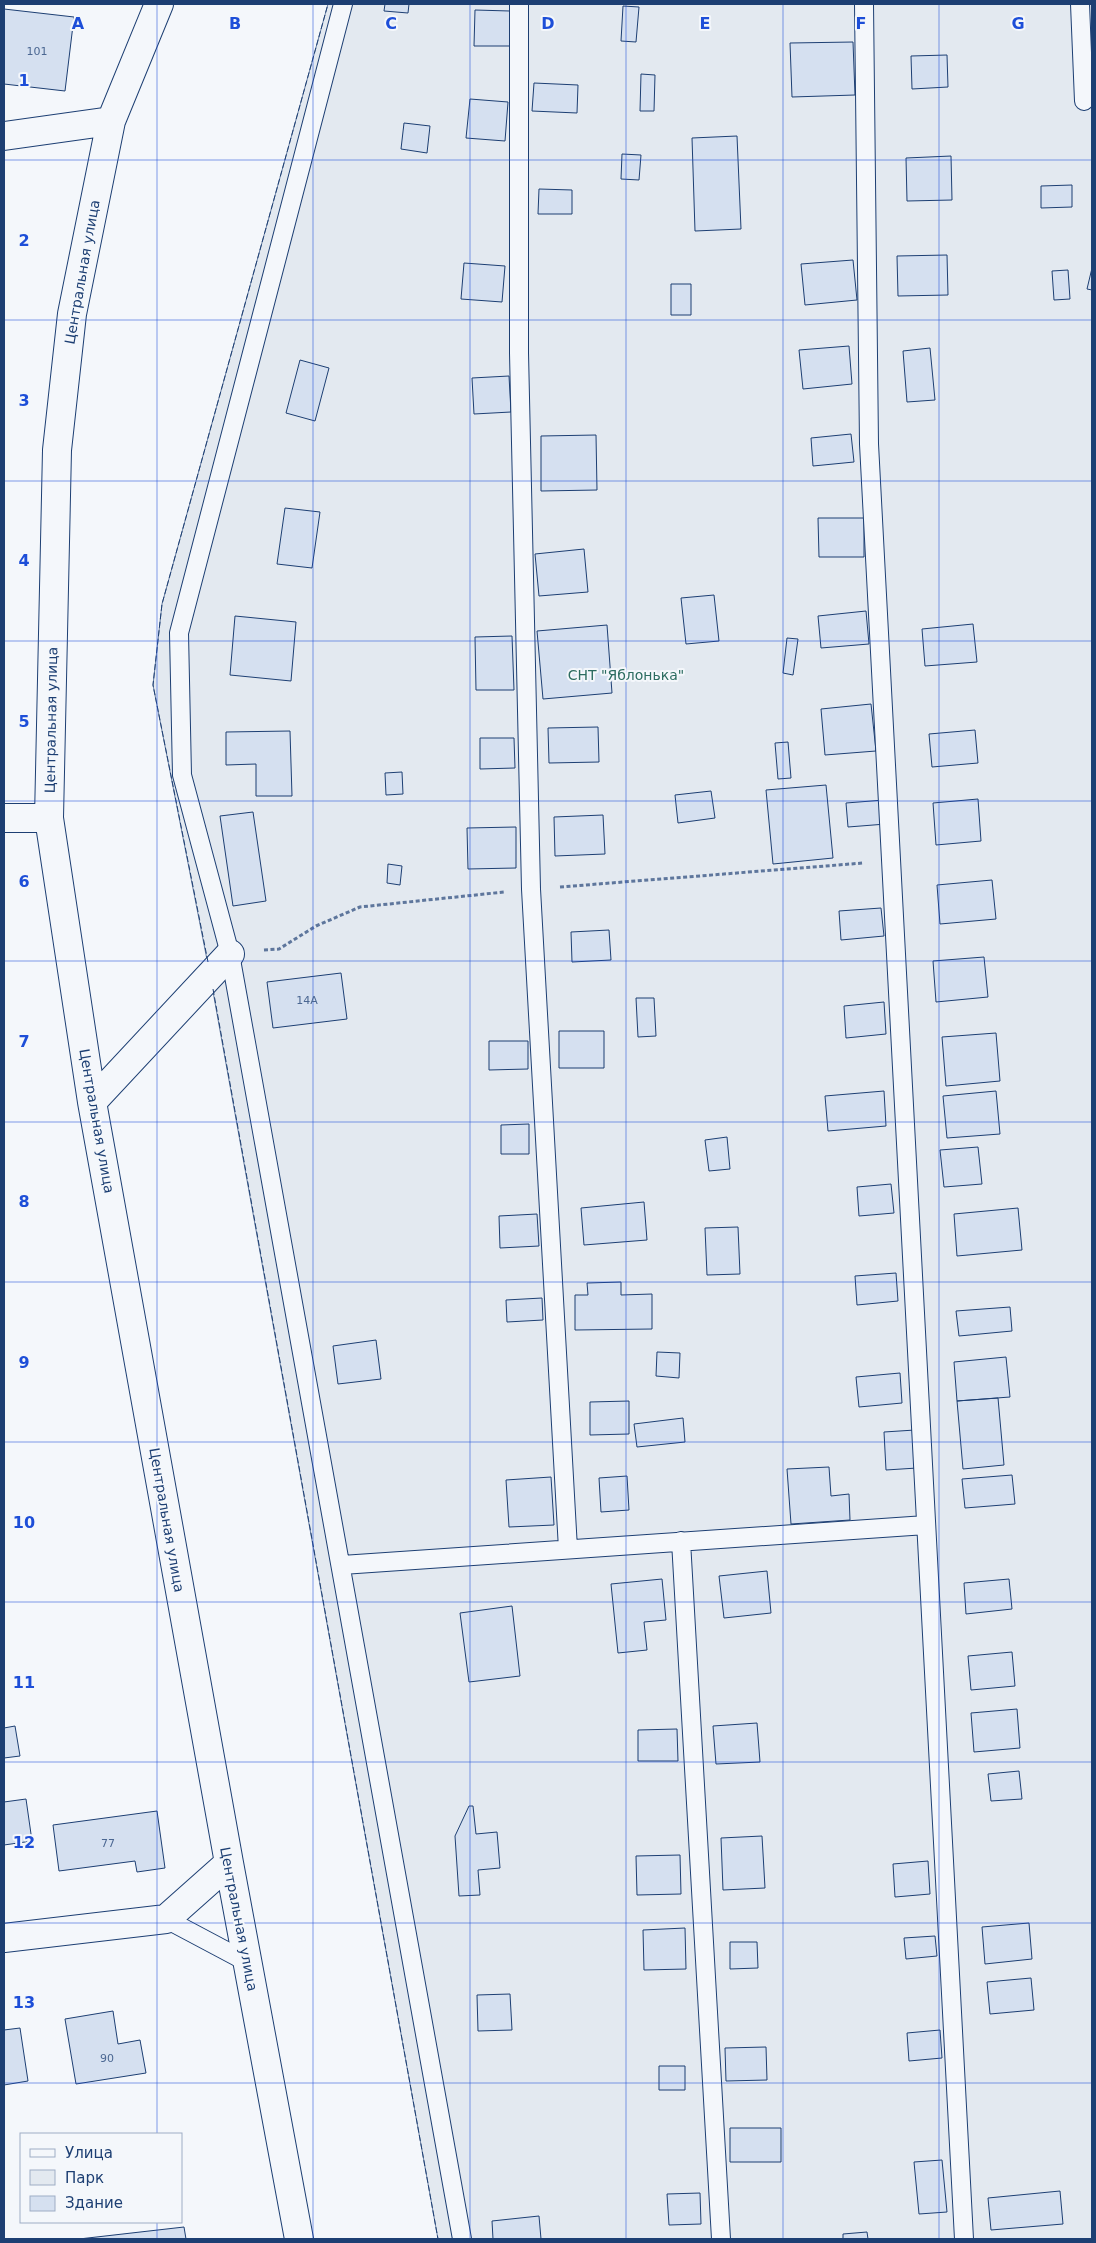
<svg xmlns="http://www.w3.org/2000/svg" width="1096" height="2243" font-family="'DejaVu Sans',sans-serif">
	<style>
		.green { fill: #e3e9f0; stroke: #687fa3 }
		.building { fill: #d5e0f0; stroke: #1d3f73 }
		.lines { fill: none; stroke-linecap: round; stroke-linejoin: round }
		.lane-casing { stroke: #1d3f73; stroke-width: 20 }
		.street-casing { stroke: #1d3f73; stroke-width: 30 }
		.path { stroke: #5e769c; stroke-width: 3; stroke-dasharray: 4 2.5; stroke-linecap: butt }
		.lane { stroke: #f4f7fb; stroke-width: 18 }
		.street { stroke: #f4f7fb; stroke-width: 28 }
		.fence { stroke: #1d3f73; stroke-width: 1; stroke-dasharray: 6 2.5; stroke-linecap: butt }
		.grid { fill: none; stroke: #1d4ed8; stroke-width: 1; stroke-opacity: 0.55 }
		.labels { text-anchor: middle; stroke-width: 4; stroke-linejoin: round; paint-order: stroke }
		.number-label { font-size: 11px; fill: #4b6792 }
		.street-label { font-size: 14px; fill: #1d3f73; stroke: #f4f7fb }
		.park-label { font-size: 14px; fill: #2c6c60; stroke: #f4f7fb }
		.grid-label { font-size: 16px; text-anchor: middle; font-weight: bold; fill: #1d4ed8; stroke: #f4f7fb; stroke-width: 4; stroke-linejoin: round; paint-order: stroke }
	</style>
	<rect width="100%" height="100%" fill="#f4f7fb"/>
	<path class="green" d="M328,4H1092V2239H438L210,975L153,685L162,604Z"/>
	<path class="building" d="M385,4H409L408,13L384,11Z
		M623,6L639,7L636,42L621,41Z
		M4,9L74,17L65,91L4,84Z
		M475,10L510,11V46H474Z
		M853,42L855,95L792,97L790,43Z
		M947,55L948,87L912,89L911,56Z
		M641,74L655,75L654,111H640Z
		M534,83L578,85L577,113L532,111Z
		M470,99L508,102L505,141L466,138Z
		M404,123L430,126L427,153L401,149Z
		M737,136L741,229L695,231L692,138Z
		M622,154L641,155L639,180L621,179Z
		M951,156L952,200L907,201L906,158Z
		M1072,185V207L1041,208V186Z
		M539,189L572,190V214H538Z
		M947,255L948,295L898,296L897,256Z
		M853,260L857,300L805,305L801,264Z
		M464,263L505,266L502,302L461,299Z
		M1092,268V290L1087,289Z
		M1068,270L1070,299L1054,300L1052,271Z
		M671,284H691V315H671Z
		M849,346L852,384L803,389L799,350Z
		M930,348L935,400L907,402L903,351Z
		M300,360L329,368L315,421L286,413Z
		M509,376L511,412L474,414L472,378Z
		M851,434L854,462L813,466L811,438Z
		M596,435L597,490L541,491V436Z
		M285,508L320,512L312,568L277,564Z
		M818,518H864V557H819Z
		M584,549L588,592L539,596L535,554Z
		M714,595L719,641L686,644L681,598Z
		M866,611L869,644L821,648L818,616Z
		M235,616L296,622L291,681L230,675Z
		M973,624L977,662L925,666L922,629Z
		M607,625L612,693L543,699L537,631Z
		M512,636L514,690H476L475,637Z
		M787,638L798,639L793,675L783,673Z
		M871,704L876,751L825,755L821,709Z
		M598,727L599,762L549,763L548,728Z
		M975,730L978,763L932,767L929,734Z
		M290,731L292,796H256V764L226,765V732Z
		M480,738H514L515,768L480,769Z
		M788,742L791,778L778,779L775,743Z
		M402,772L403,794L386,795L385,773Z
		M826,785L833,858L773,864L766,790Z
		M711,791L715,818L678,823L675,795Z
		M978,799L981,841L936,845L933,803Z
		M884,800L886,824L848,827L846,803Z
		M253,812L266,901L233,906L220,816Z
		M603,815L605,854L555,856L554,817Z
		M516,827V868L468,869L467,828Z
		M388,864L402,866L400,885L387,883Z
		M992,880L996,919L940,924L937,885Z
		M881,908L884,936L841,940L839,911Z
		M609,930L611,960L572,962L571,932Z
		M984,957L988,997L936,1002L933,961Z
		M341,973L347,1019L273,1028L267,982Z
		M636,998H654L656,1036L638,1037Z
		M884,1002L886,1034L846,1038L844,1006Z
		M559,1031H604V1068H559Z
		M996,1033L1000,1081L946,1086L942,1037Z
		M489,1041H528V1069L489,1070Z
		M884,1091L886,1126L828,1131L825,1096Z
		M996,1091L1000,1134L947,1138L943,1096Z
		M529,1124V1154H501V1125Z
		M727,1137L730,1169L709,1171L705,1140Z
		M978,1147L982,1184L944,1187L940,1150Z
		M891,1184L894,1213L859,1216L857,1187Z
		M644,1202L647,1240L584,1245L581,1208Z
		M1018,1208L1022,1250L957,1256L954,1214Z
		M537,1214L539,1246L500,1248L499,1216Z
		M738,1227L740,1274L707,1275L705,1228Z
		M896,1273L898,1301L857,1305L855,1276Z
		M621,1282V1295L652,1294V1329L575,1330V1295H588L587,1283Z
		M542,1298L543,1320L507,1322L506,1300Z
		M1010,1307L1012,1331L959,1336L956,1311Z
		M376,1340L381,1379L338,1384L333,1346Z
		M657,1352L680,1353L679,1378L656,1376Z
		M1006,1357L1010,1397L957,1401L954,1362Z
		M900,1373L902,1403L859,1407L856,1377Z
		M998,1398L1004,1465L963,1469L957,1401Z
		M629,1401V1434L590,1435V1402Z
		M683,1418L685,1442L637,1447L634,1424Z
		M915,1430L917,1468L886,1470L884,1432Z
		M829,1467L831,1496L849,1494L850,1520L791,1524L787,1469Z
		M1012,1475L1015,1504L965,1508L962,1479Z
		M627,1476L629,1510L601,1512L599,1478Z
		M551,1477L554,1525L509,1527L506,1480Z
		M767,1571L771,1613L724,1618L719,1576Z
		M662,1579L666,1620L644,1622L647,1650L618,1653L611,1584Z
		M1009,1579L1012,1609L966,1614L964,1583Z
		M512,1606L520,1676L469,1682L460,1613Z
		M1012,1652L1015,1686L971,1690L968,1656Z
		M1017,1709L1020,1748L974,1752L971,1713Z
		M757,1723L760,1762L716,1764L713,1726Z
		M15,1726L20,1756L4,1758V1728Z
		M677,1729L678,1761H638V1730Z
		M1019,1771L1022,1799L991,1801L988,1774Z
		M26,1799L32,1841L4,1845V1802Z
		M469,1806H473L476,1834L497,1832L500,1868L478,1870L480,1895L459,1896L455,1836Z
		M157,1811L165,1868L137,1872L135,1861L59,1871L53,1825Z
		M762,1836L765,1888L723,1890L721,1838Z
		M680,1855L681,1894L637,1895L636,1856Z
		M928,1861L930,1894L895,1897L893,1864Z
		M1029,1923L1032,1959L985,1964L982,1927Z
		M685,1928L686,1969L644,1970L643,1930Z
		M935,1936L937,1956L906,1959L904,1938Z
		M730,1942H757L758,1968L730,1969Z
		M1031,1978L1034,2010L990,2014L987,1982Z
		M510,1994L512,2030L478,2031L477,1995Z
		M113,2011L118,2044L140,2040L146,2073L76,2084L65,2019Z
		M20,2028L28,2081L4,2085V2030Z
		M940,2030L942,2058L909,2061L907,2033Z
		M766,2047L767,2080L726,2081L725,2048Z
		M659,2066H685V2090H659Z
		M730,2128H781V2162H730Z
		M942,2160L947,2212L919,2214L914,2162Z
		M1060,2191L1063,2224L991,2230L988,2198Z
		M700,2193L701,2224L669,2225L667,2194Z
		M539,2216L541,2239H493L492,2221Z
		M184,2227L186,2239H79Z
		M867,2232L868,2239H843V2234Z"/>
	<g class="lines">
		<defs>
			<path id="lane" d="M343,4L179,633L182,775L230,954L462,2239
				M519,4V353L531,889L568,1549
				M864,4L869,444L964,2239
				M1080,4L1084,101
				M681,1541L721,2239
				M342,1565L926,1525
				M166,1919L247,1962"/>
			<path id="street" d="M159,4L111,121L72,314L57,450L49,818L92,1102L229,1863L299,2239
				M4,136L111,121
				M4,818H49
				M92,1102L230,954
				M4,1938L166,1919L229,1863"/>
		</defs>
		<use href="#lane" class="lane-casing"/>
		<use href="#street" class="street-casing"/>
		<path class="path" d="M560,887L863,863
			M264,950L279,949L316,926L360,907L504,892"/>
		<use href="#lane" class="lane"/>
		<use href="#street" class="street"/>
		<path class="fence" d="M208,962L153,685L162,604L328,4
			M213,989L438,2239"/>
	</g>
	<path class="grid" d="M157,4V2134M313,4V2239M470,4V2239M626,4V2239M783,4V2239M939,4V2239M4,160H1092M4,320H1092M4,481H1092M4,641H1092M4,801H1092M4,961H1092M4,1122H1092M4,1282H1092M4,1442H1092M4,1602H1092M4,1762H1092M4,1923H1092M4,2083H1092M157,2222V2239"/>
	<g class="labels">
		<g class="number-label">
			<text x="37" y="55">101</text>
			<text x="307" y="1004">14А</text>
			<text x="108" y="1847">77</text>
			<text x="107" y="2062">90</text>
		</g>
		<g class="street-label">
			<text transform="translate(82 272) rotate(-80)" y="5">Центральная улица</text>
			<text transform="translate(51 720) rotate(-89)" y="5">Центральная улица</text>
			<text transform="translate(97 1121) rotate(80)" y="5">Центральная улица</text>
			<text transform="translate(167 1520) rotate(80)" y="5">Центральная улица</text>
			<text transform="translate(239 1919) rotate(79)" y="5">Центральная улица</text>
		</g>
		<g class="park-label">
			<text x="626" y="680">СНТ "Яблонька"</text>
		</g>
	</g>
	<g class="grid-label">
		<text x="78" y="29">A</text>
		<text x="235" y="29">B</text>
		<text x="391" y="29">C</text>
		<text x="548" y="29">D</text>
		<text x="705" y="29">E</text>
		<text x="861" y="29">F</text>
		<text x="1018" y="29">G</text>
		<text x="24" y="86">1</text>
		<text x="24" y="246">2</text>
		<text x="24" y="406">3</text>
		<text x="24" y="566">4</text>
		<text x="24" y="727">5</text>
		<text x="24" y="887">6</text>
		<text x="24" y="1047">7</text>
		<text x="24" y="1207">8</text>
		<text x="24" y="1368">9</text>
		<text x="24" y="1528">10</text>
		<text x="24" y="1688">11</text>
		<text x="24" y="1848">12</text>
		<text x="24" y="2008">13</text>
	</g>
	<rect width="1096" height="2243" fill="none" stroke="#1d3f73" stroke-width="10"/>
	<rect x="20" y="2133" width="162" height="90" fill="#f4f7fb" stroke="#9eadc5"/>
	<rect x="30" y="2149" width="25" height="8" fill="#f4f7fb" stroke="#9eadc5"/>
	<text x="65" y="2158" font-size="15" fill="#1d3f73">Улица</text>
	<rect x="30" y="2170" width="25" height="15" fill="#e3e9f0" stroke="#9eadc5"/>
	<text x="65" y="2183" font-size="15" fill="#1d3f73">Парк</text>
	<rect x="30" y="2196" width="25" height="15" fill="#d5e0f0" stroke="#9eadc5"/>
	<text x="65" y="2208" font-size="15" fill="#1d3f73">Здание</text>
</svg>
